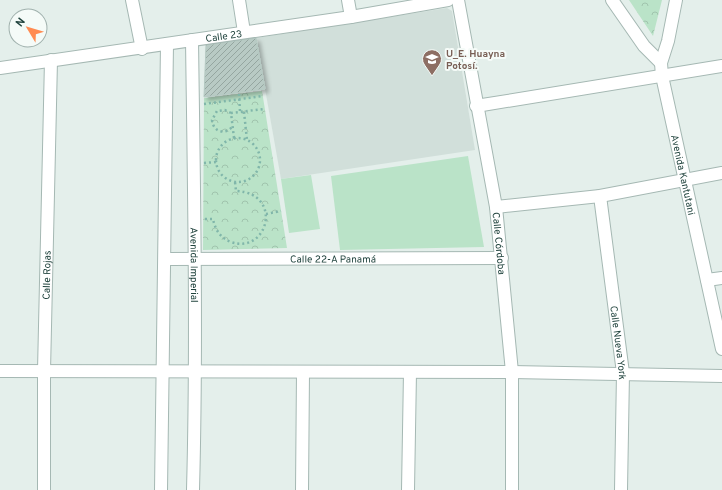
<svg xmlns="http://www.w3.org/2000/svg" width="722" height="490" font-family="Overpass,sans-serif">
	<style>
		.built { fill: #d1dfda }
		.green { fill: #bae3c8 }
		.forest { fill: url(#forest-crowns) }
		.building { fill: url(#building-hatch); stroke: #b5cac3; filter: url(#shadow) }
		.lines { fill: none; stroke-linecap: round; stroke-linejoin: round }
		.minor-casing { stroke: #a5b8b3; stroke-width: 14 }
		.path { stroke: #80b6aa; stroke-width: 2.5; stroke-dasharray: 2 3; stroke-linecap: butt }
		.minor { stroke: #fff; stroke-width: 12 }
		.labels { text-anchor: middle; stroke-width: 4; stroke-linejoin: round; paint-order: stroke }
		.street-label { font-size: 10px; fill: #20433d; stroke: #f5fbf8 }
		.education-label { font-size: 10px; font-weight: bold; fill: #785e54; stroke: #f5fbf8; text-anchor: start }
	</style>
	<defs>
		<pattern id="forest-crowns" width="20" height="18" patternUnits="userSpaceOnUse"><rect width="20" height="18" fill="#bae3c8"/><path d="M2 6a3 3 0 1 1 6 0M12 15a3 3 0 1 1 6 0" fill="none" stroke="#a0c4ad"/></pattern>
		<pattern id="building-hatch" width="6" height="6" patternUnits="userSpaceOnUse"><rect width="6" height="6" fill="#b8cac4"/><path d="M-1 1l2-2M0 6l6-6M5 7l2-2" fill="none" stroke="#95a6a0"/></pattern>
		<filter id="shadow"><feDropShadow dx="3.5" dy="3.5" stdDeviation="2" flood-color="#0004"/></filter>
	</defs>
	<rect width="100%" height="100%" fill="#e4efeb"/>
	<path class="built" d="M447,8L452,11L475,150L281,179L256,38Z"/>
	<path class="green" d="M468,156L484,247L340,250L331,176Z
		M311,175L320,229L289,233L281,179Z"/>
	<path class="forest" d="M629,0H662L653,36Z
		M262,91L287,248L203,250L204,98Z"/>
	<path class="building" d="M256,38L265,89L204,97L206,45Z"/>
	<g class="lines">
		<defs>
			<g id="minor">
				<path d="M132,0L142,49"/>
				<path d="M239,0L244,32"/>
				<path d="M348,0L351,17"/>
				<path id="s1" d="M458,0L496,207L512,372V490"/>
				<path d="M612,0L644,46L661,63"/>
				<path id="s2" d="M676,0L668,41L661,63L662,76L722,349"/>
				<path id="s3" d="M192,40C194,190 197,340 193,490"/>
				<path id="s4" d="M0,68L351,17L448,0"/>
				<path d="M476,106L722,66"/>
				<path id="s5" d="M600,196L623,373L621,490"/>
				<path d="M496,207L600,196L722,173"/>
				<path id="s6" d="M165,259L502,258"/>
				<path d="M707,280L722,278"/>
				<path d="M0,371L512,372L722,376"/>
				<path id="s7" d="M44,490V371L51,60"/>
				<path d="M161,490L167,44"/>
				<path d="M302,490L303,372"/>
				<path d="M408,490L410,372"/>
			</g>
		</defs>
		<use href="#minor" class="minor-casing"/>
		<path class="path" d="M239,94L240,112
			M204,104L263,96
			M244,112L247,140
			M231,113L225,110L217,111L212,120C213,132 225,135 232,127
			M216 160a22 22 0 1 1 44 0a22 22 0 1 1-44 0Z
			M234,138L231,113L264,109
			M204,163L216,162
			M266,214L281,211
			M205,219H213C215,229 220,238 231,242C268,255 284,193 236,191L235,182"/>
		<use href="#minor" class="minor"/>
	</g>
	<defs>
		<symbol id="school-pin" viewBox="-11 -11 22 30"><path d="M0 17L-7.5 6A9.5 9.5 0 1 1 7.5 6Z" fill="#8d6e63" stroke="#f5fbf8"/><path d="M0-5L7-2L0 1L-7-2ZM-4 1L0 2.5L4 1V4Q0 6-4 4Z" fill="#fff"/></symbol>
	</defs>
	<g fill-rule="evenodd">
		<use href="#school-pin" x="421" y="48" width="22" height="30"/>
	</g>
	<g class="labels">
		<g class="street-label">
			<text dy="4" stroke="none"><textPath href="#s4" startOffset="226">Calle 23</textPath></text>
			<text dy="4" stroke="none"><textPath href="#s2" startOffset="179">Avenida Kantutani</textPath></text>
			<text dy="4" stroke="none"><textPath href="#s1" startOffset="247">Calle Córdoba</textPath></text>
			<text dy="4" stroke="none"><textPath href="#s6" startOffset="168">Calle 22-A Panamá</textPath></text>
			<text dy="4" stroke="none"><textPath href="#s3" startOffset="225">Avenida Imperial</textPath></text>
			<text dy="4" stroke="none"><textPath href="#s7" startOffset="215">Calle Rojas</textPath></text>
			<text dy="4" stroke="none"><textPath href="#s5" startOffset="148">Calle Nueva York</textPath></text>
		</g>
		<g class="education-label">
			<text x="446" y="57">U_E. Huayna<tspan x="446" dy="12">Potosí.</tspan></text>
		</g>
	</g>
	<g transform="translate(28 28) rotate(308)"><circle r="19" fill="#f5fbf8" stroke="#a0b1ad"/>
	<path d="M0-3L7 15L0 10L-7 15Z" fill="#ff8b52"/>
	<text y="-6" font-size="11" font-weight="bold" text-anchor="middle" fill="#20433d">N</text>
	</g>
</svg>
